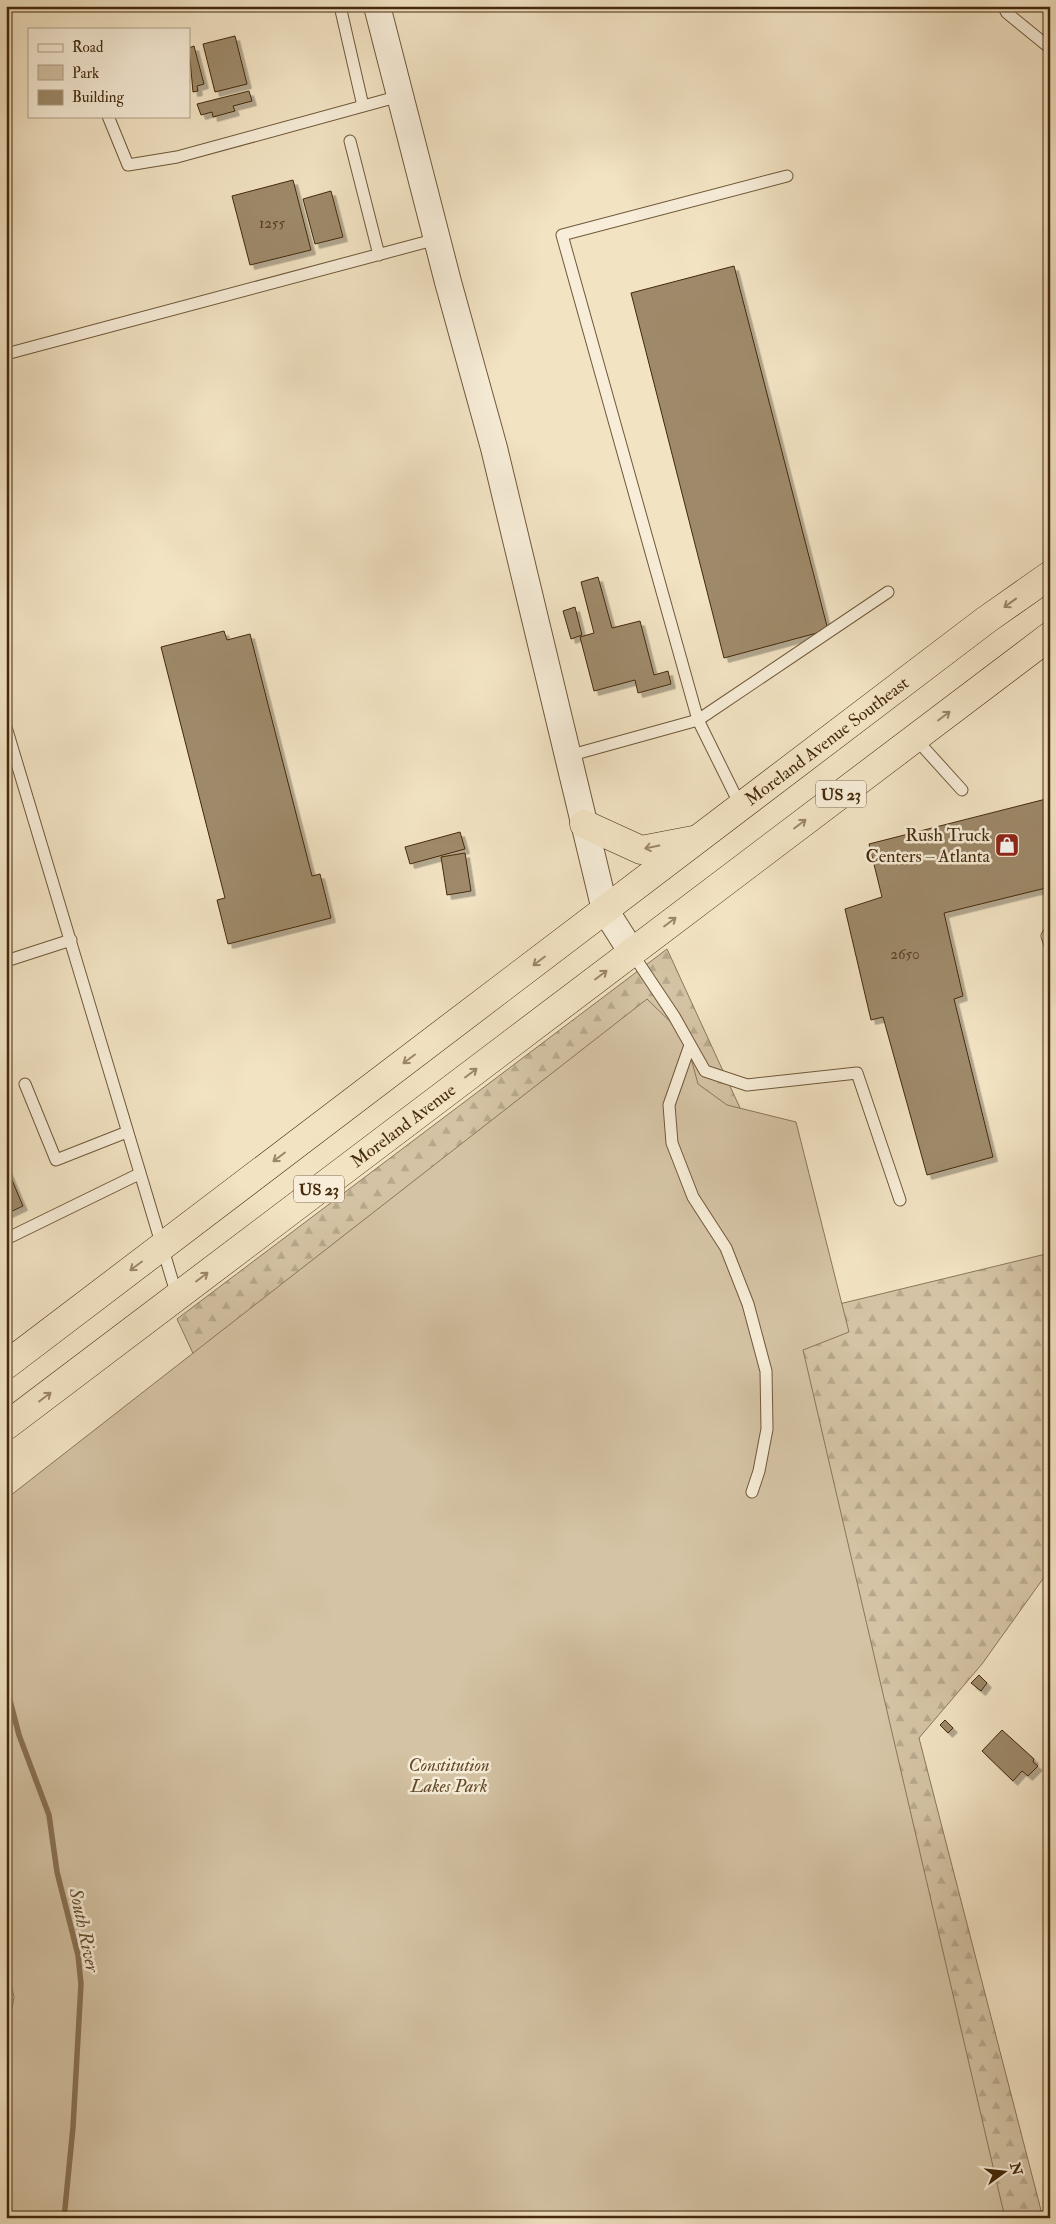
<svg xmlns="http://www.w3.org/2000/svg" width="1056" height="2224" font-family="'IM FELL Double Pica',serif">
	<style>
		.forest { fill: url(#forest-firs); stroke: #8c7658 }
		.park { fill: #d4c3a4; stroke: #8c7658 }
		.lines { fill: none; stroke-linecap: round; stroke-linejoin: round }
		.stream { stroke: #897354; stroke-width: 5.5 }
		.building { fill: #9e8a6b; stroke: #44290b; filter: url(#shadow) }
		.service-casing { stroke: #705839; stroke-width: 13 }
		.tertiary-casing { stroke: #705839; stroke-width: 28 }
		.trunk-casing { stroke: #44290b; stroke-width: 29 }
		.service { stroke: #f7edd8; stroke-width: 11 }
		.tertiary { stroke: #f7edd8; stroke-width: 26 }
		.trunk { stroke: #f2e3c3; stroke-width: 28 }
		.oneway { stroke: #9b8667 }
		.labels { text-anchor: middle; stroke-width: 5; stroke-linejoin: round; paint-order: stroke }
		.number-label { font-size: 15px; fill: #5a4123 }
		.shield { fill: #f7edd8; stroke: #7a6448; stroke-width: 1 }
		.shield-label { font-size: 16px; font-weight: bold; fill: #44290b }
		.street-label { font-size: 18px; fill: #44290b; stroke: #f7edd8 }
		.poi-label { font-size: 18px; fill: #44290b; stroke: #f7edd8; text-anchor: end }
		.park-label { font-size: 18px; font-style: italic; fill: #61482a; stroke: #f7edd8 }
		.water-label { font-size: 19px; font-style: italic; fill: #664e2f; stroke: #f7edd8 }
	</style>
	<defs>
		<pattern id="forest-firs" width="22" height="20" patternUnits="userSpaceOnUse" patternTransform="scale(1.25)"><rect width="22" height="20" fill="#d4c3a4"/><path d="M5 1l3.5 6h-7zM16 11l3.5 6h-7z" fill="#b7a88c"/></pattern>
		<filter id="shadow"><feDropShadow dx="4.5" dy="4.5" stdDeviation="0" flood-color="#0004"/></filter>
	</defs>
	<rect width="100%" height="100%" fill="#f2e3c3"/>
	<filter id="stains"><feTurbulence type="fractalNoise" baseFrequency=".004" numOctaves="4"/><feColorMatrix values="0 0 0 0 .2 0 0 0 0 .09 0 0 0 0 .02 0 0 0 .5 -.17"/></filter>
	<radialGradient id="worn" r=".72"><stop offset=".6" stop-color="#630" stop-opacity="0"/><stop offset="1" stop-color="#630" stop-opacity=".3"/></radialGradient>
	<path class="forest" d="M667,949L831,1306L1050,1253V1569L982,1664L919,1738L1043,2218H214L373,1740L177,1319Z"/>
	<path class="park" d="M647,999L685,1036L698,1084L727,1105L796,1122L849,1332L803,1350L1005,2218H6V2044L14,1997L6,1960V1499Z"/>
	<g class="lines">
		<path class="stream" d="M6,1685L19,1735L49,1815L57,1872L78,1955L81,1984L73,2127L64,2218"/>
	</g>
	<path class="building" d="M235,36L247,84L215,92L203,44Z
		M194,46L204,84L197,86L198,91L193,92L189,48Z
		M249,91L252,101L233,106L235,111L213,117L212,112L201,115L197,104Z
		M293,180L311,250L250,265L232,196Z
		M331,191L343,237L315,244L303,199Z
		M734,266L828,630L724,658L631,293Z
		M598,577L612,628L640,621L654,675L668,671L671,684L638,693L635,680L594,691L580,637L594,633L581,582Z
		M575,607L582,635L571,639L563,611Z
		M224,631L227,640L250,634L312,876L320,874L331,918L228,944L217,900L225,898L161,647Z
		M1050,798V887L944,913L963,996L954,999L993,1157L927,1175L883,1017L871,1020L845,909L882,897L869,844Z
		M460,832L465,849L410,864L405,847Z
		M465,853L471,891L447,895L441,857Z
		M6,1166L23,1206L6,1214Z
		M979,1675L987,1683L981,1691L971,1683Z
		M945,1720L953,1728L948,1733L940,1725Z
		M1002,1730L1034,1759L1033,1762L1038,1766L1028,1776L1022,1771L1013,1781L982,1751Z"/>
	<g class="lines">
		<defs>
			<path id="service" d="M340,6L363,106
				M1003,6L1007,13L1050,48
				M108,116L128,165L177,157L400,96
				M350,141L379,255
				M787,176L562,235L698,720L888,592
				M6,354L437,239
				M6,727L177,1296
				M915,738L962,790
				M568,756L698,720L741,807
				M1050,931L1047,936L1050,945
				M632,953L674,1016L705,1071L747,1085L857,1073L900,1200
				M6,961L71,940
				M690,1045L669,1105L672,1143L693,1197L726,1248L748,1304L766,1371L767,1429L759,1471L752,1492
				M25,1084L56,1160L127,1132
				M6,1239L139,1174"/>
			<path id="tertiary" d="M377,6L448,282L494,448L605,910L631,951"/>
			<g id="trunk">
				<path d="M584,824L641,850L693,840"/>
				<path id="s1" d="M6,1365L986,620L1050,575"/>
				<path id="s2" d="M6,1426L1050,636"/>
			</g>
		</defs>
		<use href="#service" class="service-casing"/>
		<use href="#tertiary" class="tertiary-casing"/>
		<use href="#trunk" class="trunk-casing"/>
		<use href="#service" class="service"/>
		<use href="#tertiary" class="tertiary"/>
		<use href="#trunk" class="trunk"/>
	</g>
	<defs><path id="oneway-shaft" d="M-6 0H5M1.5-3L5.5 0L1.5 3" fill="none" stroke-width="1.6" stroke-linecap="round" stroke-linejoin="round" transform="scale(1.25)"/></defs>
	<g class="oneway">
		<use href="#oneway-shaft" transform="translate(1010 603) rotate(144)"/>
		<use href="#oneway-shaft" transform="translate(944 716) rotate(-37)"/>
		<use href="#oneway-shaft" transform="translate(800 824) rotate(-37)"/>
		<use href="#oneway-shaft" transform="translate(652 847) rotate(169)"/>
		<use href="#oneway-shaft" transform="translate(670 922) rotate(-37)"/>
		<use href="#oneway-shaft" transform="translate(539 961) rotate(143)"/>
		<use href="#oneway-shaft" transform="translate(601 975) rotate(-37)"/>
		<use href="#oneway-shaft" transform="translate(409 1059) rotate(143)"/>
		<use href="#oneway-shaft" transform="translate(471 1073) rotate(-37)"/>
		<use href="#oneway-shaft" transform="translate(279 1157) rotate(143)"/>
		<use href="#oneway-shaft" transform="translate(136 1266) rotate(143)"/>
		<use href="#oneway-shaft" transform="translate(202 1277) rotate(-37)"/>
		<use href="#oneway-shaft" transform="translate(45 1397) rotate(-37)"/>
	</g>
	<defs>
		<symbol id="shop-square" viewBox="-11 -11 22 22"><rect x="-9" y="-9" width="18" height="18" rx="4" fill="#8f2418" stroke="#f7edd8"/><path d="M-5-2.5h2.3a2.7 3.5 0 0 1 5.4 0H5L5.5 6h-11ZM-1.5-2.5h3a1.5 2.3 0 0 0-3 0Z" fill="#fff"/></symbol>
	</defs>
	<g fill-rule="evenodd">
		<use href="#shop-square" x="993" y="831" width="28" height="28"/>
	</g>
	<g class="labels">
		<g class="number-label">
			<text x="272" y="228">1255</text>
			<text x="905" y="959">2650</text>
		</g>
		<g class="shield">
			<rect x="816" y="780.5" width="50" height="27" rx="4"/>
			<rect x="294" y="1175.5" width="50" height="27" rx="4"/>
		</g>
		<g class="shield-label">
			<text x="841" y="800">US 23</text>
			<text x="319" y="1195">US 23</text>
		</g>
		<g class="street-label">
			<text dy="6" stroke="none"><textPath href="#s1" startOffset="1031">Moreland Avenue Southeast</textPath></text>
			<text dy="6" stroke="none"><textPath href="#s2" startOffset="498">Moreland Avenue</textPath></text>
		</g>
		<g class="poi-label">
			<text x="990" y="841">Rush Truck<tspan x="990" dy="21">Centers – Atlanta</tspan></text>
		</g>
		<g class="park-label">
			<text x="449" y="1771">Constitution<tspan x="449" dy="21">Lakes Park</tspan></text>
		</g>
		<g class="water-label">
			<text transform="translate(85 1930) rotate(78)" y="7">South River</text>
		</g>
	</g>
	<rect width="1056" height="2224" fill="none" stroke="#f2e3c3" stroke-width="25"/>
	<rect x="8" y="8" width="1041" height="2209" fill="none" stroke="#44290b" stroke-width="2.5"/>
	<rect x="12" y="12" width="1031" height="2199" fill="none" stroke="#44290b"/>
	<rect x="28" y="28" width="162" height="90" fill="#f7edd8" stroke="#af9f86"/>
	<rect x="38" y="44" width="25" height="8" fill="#f7edd8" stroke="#af9f86"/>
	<text x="72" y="52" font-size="15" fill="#44290b">Road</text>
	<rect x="38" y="65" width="25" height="15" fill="#d4c3a4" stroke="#af9f86"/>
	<text x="72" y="78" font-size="15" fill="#44290b">Park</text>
	<rect x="38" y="90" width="25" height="15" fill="#9e8a6b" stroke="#af9f86"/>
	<text x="72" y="102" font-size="15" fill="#44290b">Building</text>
	<g transform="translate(1004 2172) rotate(75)" stroke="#f7edd8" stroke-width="4" paint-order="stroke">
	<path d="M0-4L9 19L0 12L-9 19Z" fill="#44290b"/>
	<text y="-8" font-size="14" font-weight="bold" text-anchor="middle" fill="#44290b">N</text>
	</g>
	<rect width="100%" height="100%" filter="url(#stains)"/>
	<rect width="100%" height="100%" fill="url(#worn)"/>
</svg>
